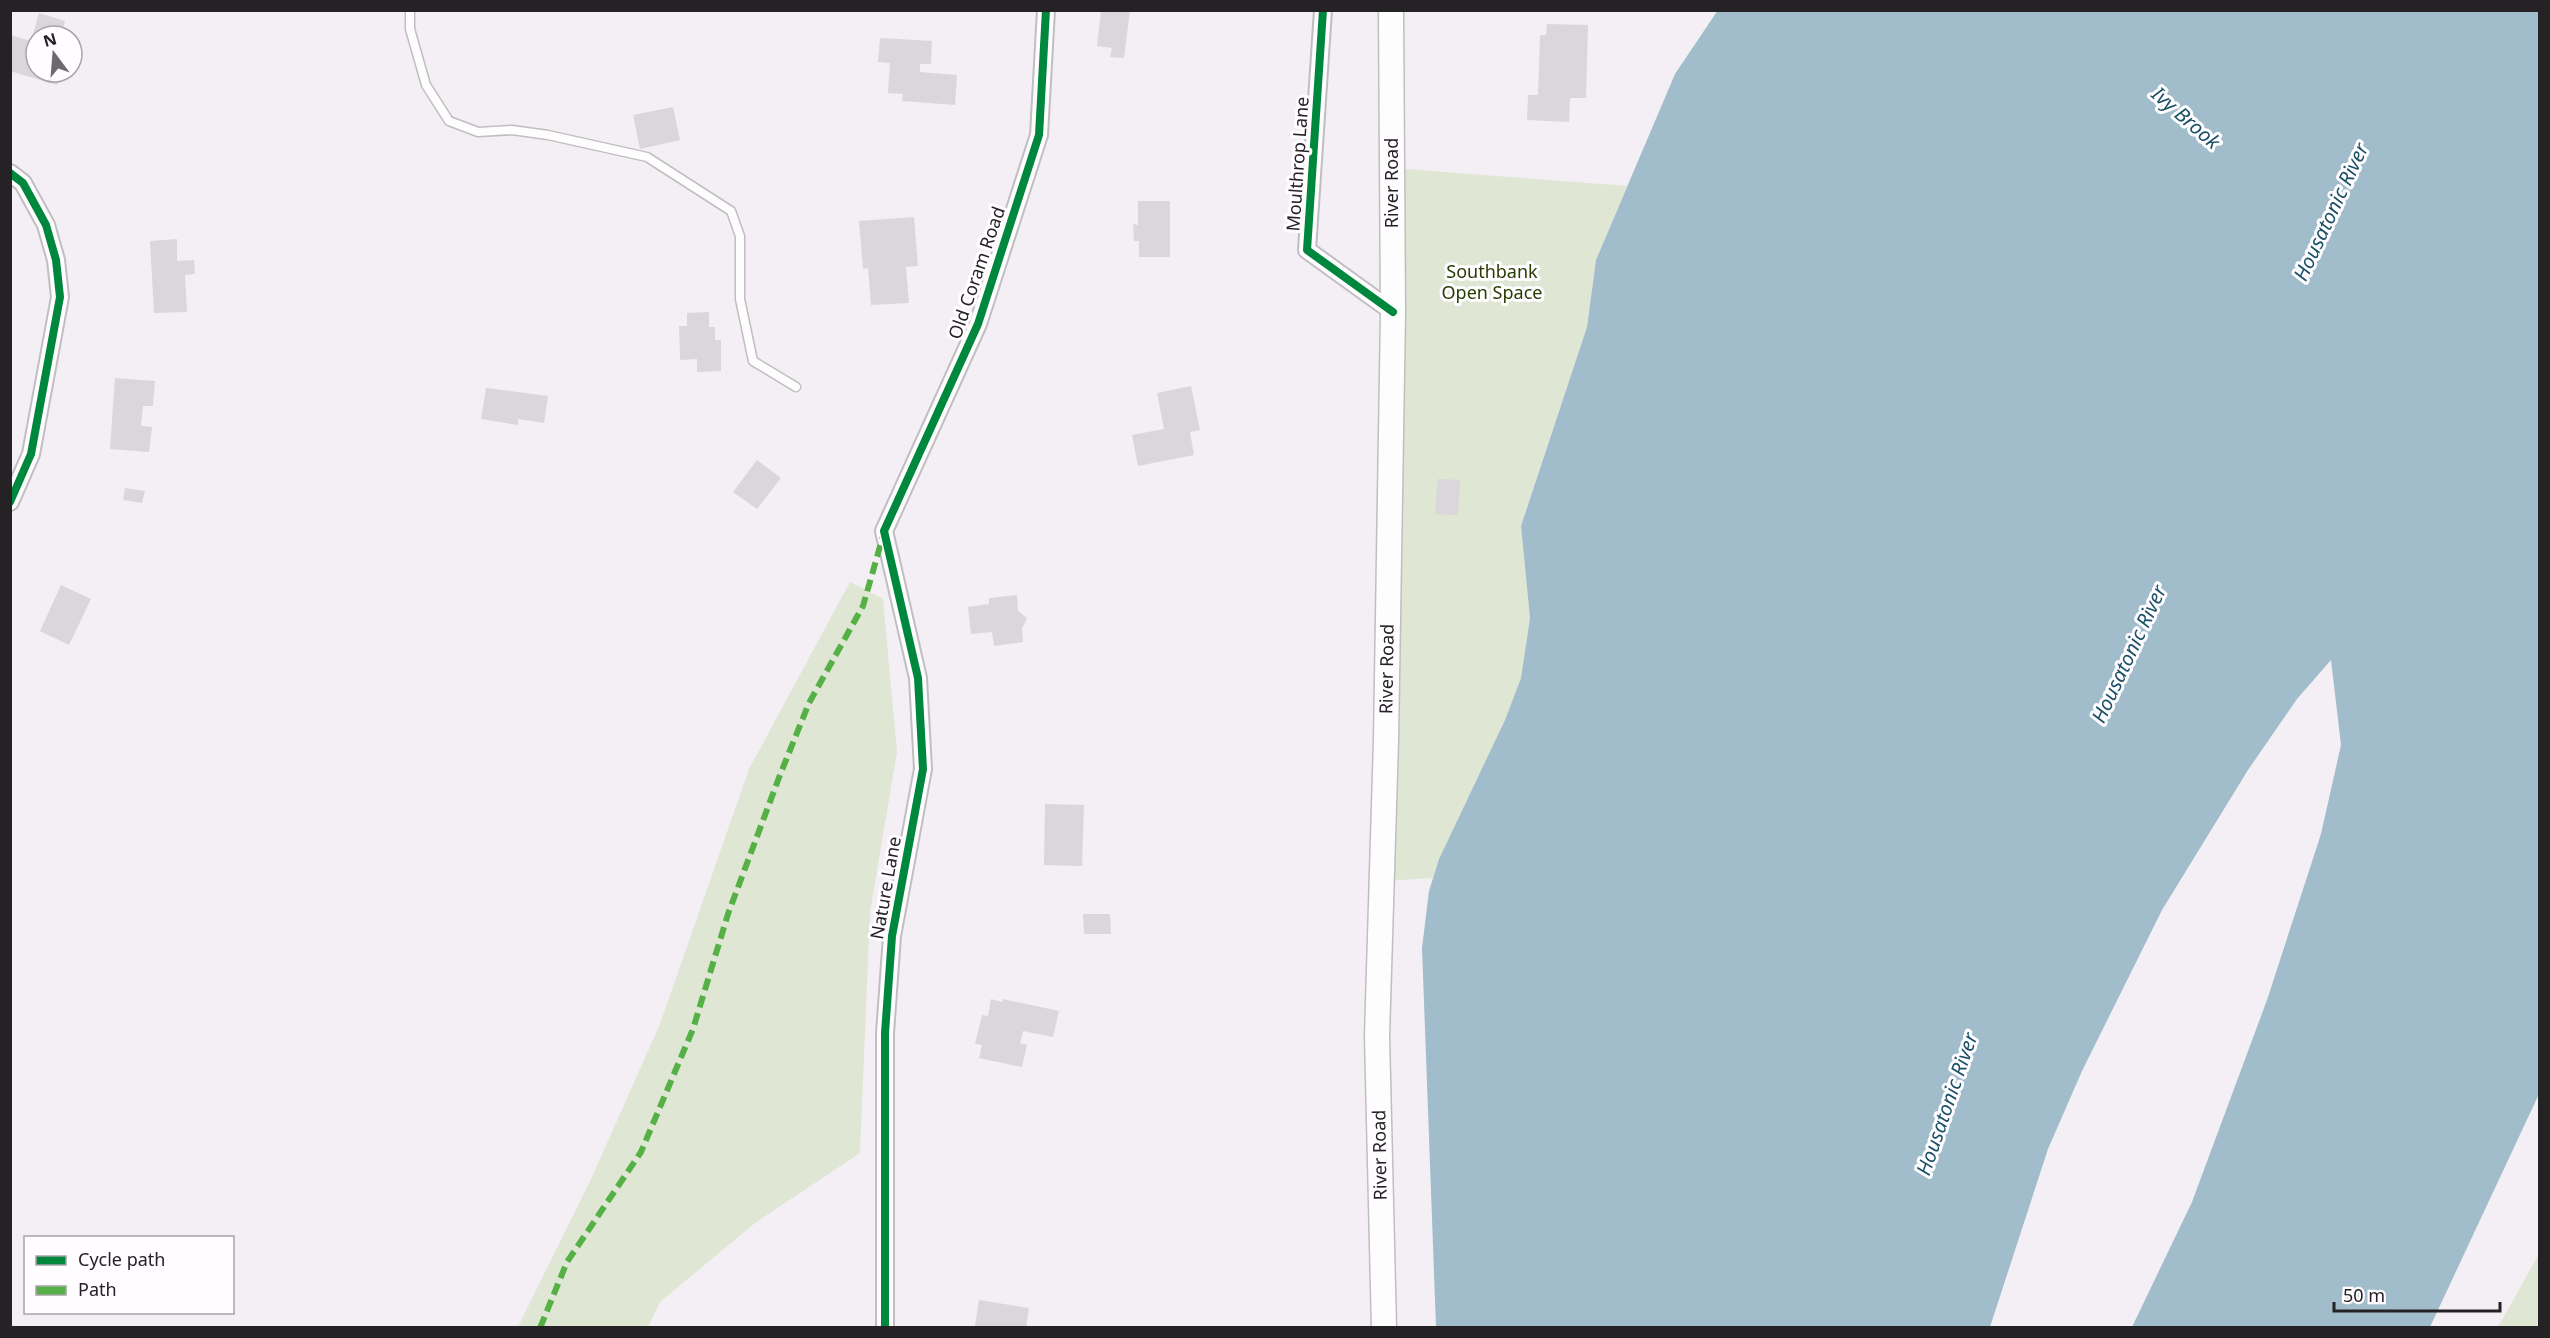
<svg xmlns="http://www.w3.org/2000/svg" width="2550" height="1338" font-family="'Noto Sans',sans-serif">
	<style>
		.green { fill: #dfe6d4 }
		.water { fill: #a1bdcb }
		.building { fill: #dad6da }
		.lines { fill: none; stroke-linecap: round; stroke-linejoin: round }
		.service-casing { stroke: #c1bec1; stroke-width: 11 }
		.minor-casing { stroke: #c1bec1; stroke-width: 20 }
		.secondary-casing { stroke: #c1bec1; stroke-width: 27 }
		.service { stroke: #fdfdfd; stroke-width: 8 }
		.minor { stroke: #fdfdfd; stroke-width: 16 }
		.secondary { stroke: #fdfdfd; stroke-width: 24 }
		.quiet { stroke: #55b145; stroke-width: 6; stroke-dasharray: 12 6; stroke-linecap: butt }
		.cycleway-casing { stroke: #fffdff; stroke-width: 11 }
		.cycleway { stroke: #00873e; stroke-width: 8 }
		.labels { text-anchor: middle; stroke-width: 6; stroke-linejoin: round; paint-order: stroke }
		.street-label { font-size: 18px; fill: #242224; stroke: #fffdff }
		.park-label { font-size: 18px; fill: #293d02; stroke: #fffdff }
		.water-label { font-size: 20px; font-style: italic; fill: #1a5167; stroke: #fffdff }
	</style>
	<rect width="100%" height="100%" fill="#f4eff4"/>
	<path class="green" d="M1392,168L1627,186L1596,260L1587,327L1521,526L1530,618L1521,678L1505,720L1439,859L1433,878L1384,881Z
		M850,582L883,599L897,752L870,912L860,1153L755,1223L660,1302L648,1327H518L592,1177L660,1024L749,769Z
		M2539,1254V1327H2498Z"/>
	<path class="water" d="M1718,10L2539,11V1094L2430,1327H2132L2192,1202L2267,1000L2321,834L2341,745L2331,660L2297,699L2248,770L2162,910L2082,1071L2048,1149L1990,1327H1436L1422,948L1429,891L1439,859L1505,720L1521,678L1530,618L1521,526L1587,327L1596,260L1675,74Z"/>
	<path class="building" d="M1101,10H1130L1124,58L1110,57L1112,48L1097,46Z
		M39,13L65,21L61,36H36V72H61L57,85L10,71V35L31,41Z
		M1547,24L1588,25L1586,98H1570L1569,122L1527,120L1528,95H1538L1540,35H1546Z
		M880,38L932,41L931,64H920V72L957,75L955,105L902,101L903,94L888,93L890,63L878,62Z
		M673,107L680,140L640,149L633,115Z
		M1138,201H1170V257H1139V241H1134L1133,224L1138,225Z
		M914,217L918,266L906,267L909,303L871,305L868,268L863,269L859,221Z
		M177,239V261L194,260L195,274L185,275L187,312L154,313L150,241Z
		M709,312V327H715V340H721V371L697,372V359L680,360L679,326H687V313Z
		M115,378L155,381L153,406H143L141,426L152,427L149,452L110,449Z
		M1191,386L1200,430L1190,432L1194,455L1138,466L1132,435L1164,429L1157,393Z
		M486,388L548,396L544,423L518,419V425L481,419Z
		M757,460L781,478L757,509L733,492Z
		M1438,479L1460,480L1458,515L1435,514Z
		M125,488L145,491L142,503L123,500Z
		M61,585L91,599L69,645L40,631Z
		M1017,595L1018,611L1027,618L1022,629L1023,642L994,646L992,632L971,634L968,607L989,604V598Z
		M1045,804L1084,805L1082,866L1044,865Z
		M1083,914H1110L1111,934H1084Z
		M991,999L1002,1002L1003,999L1059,1011L1053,1037L1023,1031L1020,1043L1027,1045L1022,1067L979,1058L982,1045L975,1044L982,1015L988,1016Z
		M979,1300L1029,1308L1026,1328L975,1326Z"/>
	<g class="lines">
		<defs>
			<path id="service" d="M410,10V29L426,85L449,121L478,132L512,130L548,135L647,157L731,211L740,236V299L753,361L796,387"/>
			<path id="minor" d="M1323,10L1307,250L1393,312
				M10,173L23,183L46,225L56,260L60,297L31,454L10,502
				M885,1328V1033L892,936L923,769L918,678L884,531L978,324L1039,135L1046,10"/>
			<path id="secondary" d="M1384,1328L1377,1036L1386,740L1393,312L1391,10"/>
		</defs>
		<use href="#service" class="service-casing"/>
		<use href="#minor" class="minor-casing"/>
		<use href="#secondary" class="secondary-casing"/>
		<use href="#service" class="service"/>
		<use href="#minor" class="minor"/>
		<use href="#secondary" class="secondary"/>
		<path class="quiet" d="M540,1328L567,1262L641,1152L693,1029L728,914L780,775L809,703L863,606L883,536"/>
		<defs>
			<path id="cycleway" d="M1323,10L1307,250L1393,312
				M10,173L23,183L46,225L56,260L60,297L31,454L10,502
				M885,1328V1033L892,936L923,769L918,678L884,531L978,324L1039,135L1046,10"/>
		</defs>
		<use href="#cycleway" class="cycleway-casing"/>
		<use href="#cycleway" class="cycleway"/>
	</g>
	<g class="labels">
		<g class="street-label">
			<text transform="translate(1298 164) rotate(-86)" y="6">Moulthrop Lane</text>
			<text transform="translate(1392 183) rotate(-90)" y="6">River Road</text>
			<text transform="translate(977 273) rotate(-71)" y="6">Old Coram Road</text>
			<text transform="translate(1387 669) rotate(-89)" y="6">River Road</text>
			<text transform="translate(886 888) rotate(-80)" y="6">Nature Lane</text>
			<text transform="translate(1380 1155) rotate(-91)" y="6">River Road</text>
		</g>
		<g class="park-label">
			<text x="1492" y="278">Southbank<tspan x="1492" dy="21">Open Space</tspan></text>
		</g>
		<g class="water-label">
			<text transform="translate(2186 118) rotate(41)" y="7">Ivy Brook</text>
			<text transform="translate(2331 212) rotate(-65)" y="7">Housatonic River</text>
			<text transform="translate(2129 654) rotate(-65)" y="7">Housatonic River</text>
			<text transform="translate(1947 1104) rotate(-71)" y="7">Housatonic River</text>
		</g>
	</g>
	<rect width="2550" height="1338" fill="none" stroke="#242224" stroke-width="24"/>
	<rect x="24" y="1236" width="210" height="78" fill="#fffdff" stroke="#a7a5a7" stroke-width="1.5"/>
	<rect x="36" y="1256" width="30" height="9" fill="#00873e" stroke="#a7a5a7" stroke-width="1.5"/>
	<text x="78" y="1266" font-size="18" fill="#242224">Cycle path</text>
	<rect x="36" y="1286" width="30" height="9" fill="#55b145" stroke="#a7a5a7" stroke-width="1.5"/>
	<text x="78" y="1296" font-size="18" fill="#242224">Path</text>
	<g transform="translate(54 54) rotate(344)"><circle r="28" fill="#fffdff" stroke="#a7a5a7" stroke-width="1.5"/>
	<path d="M0-4.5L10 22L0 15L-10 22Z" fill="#6d6a6d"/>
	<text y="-9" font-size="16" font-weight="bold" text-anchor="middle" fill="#242224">N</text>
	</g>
	<path d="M2334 1302v9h166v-9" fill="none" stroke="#242224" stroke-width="3"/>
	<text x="2343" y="1302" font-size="18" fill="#242224" stroke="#fffdff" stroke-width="4.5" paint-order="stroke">50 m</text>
</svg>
